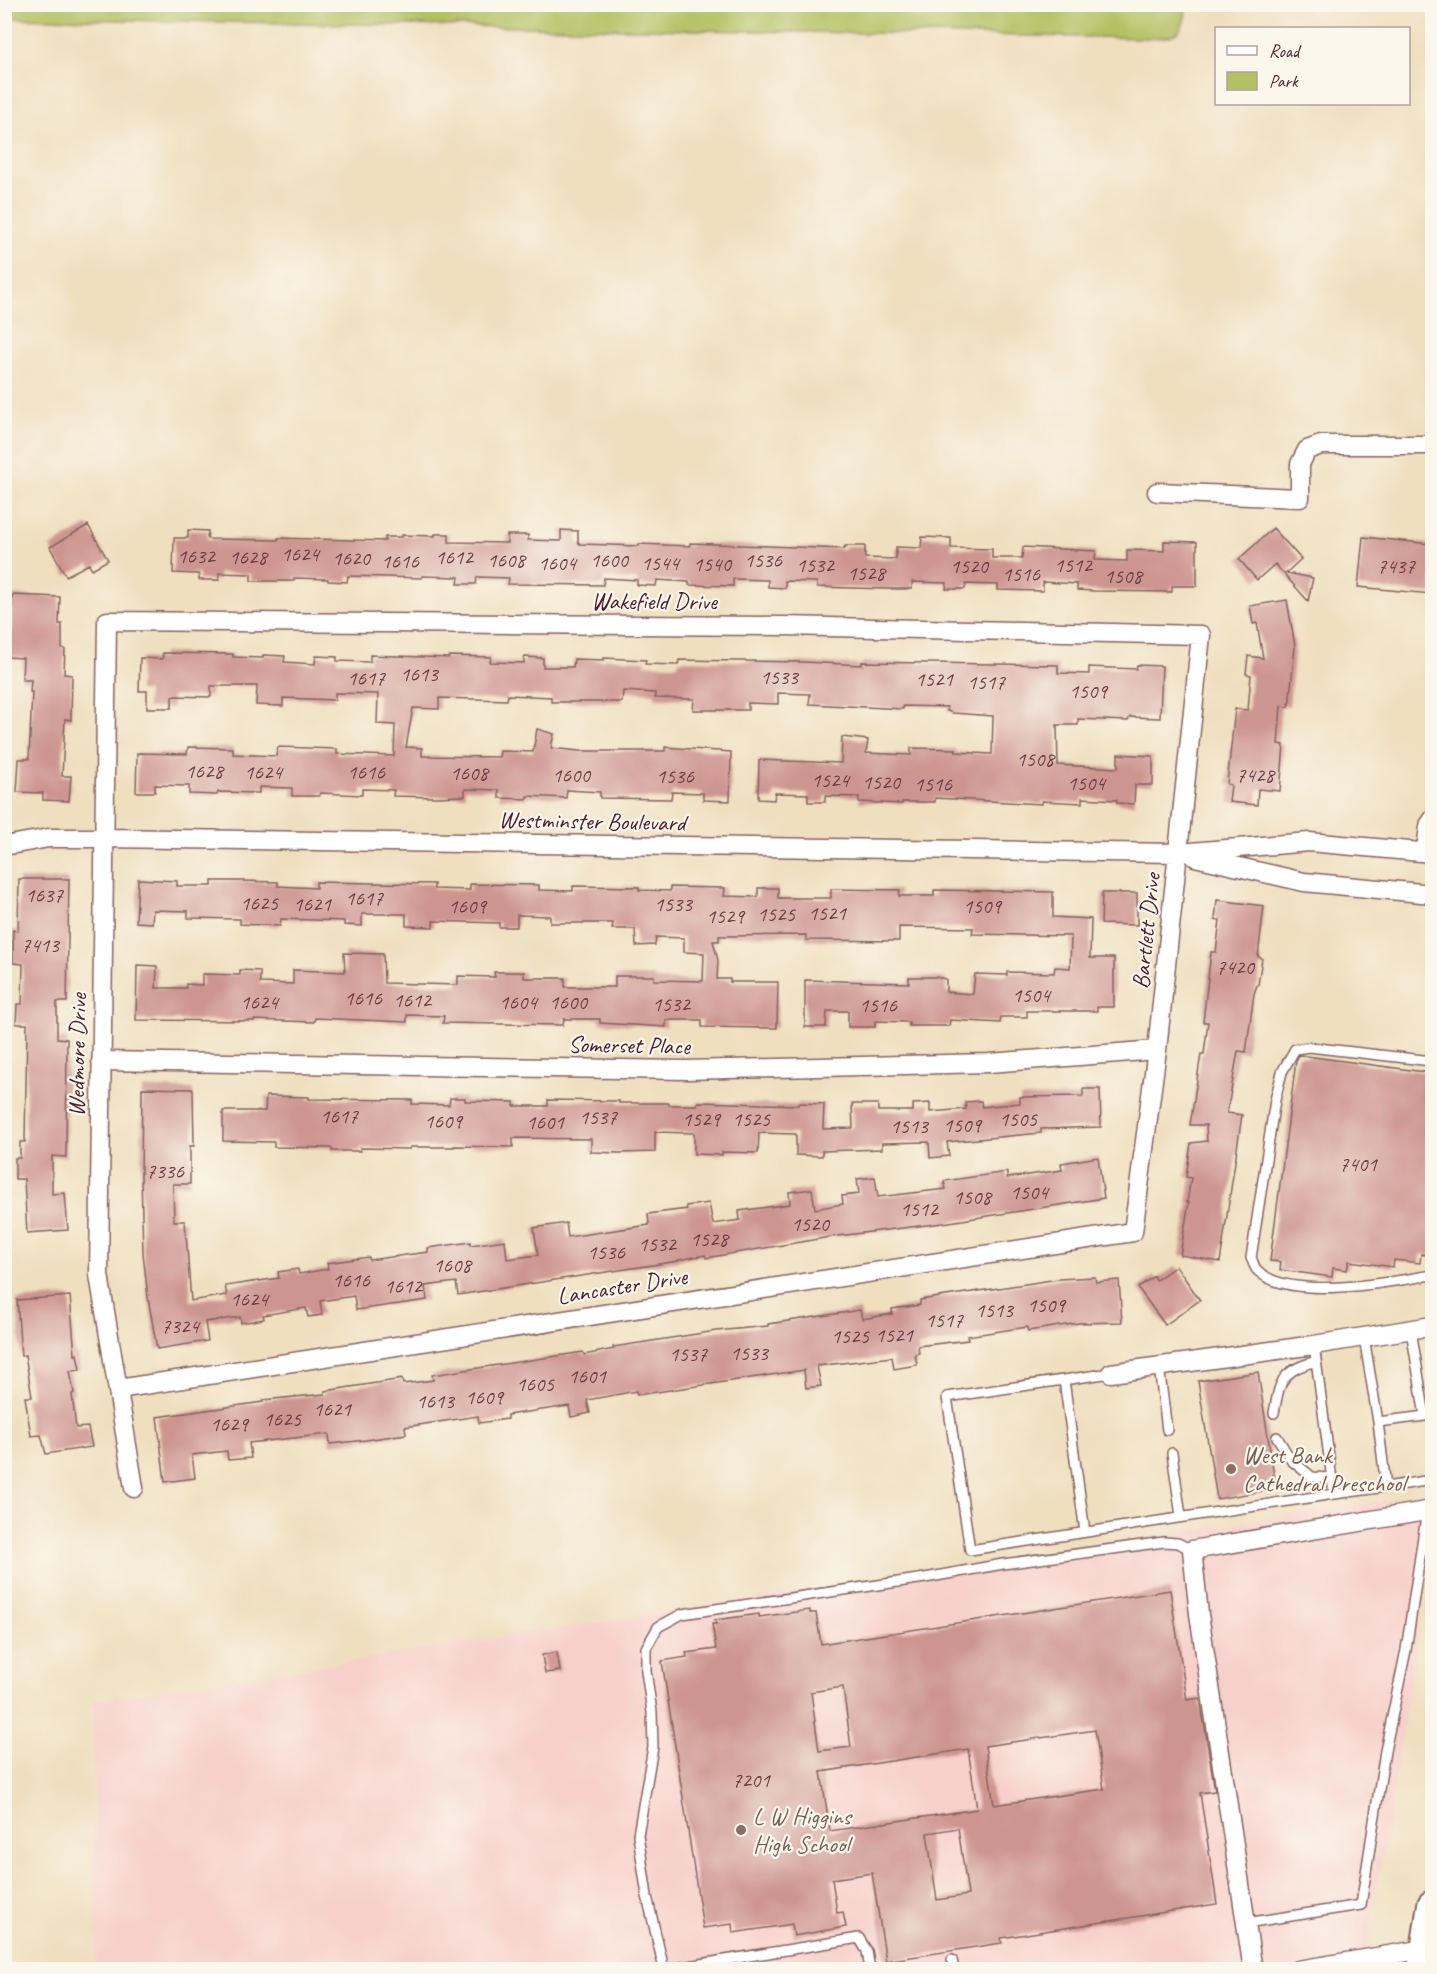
<svg xmlns="http://www.w3.org/2000/svg" width="1437" height="1974" font-family="Caveat,sans-serif">
	<style>
		.built { fill: #f7d0cb }
		.green { fill: #b4c163; stroke: #7f7047; stroke-width: 1.5 }
		.building { fill: #cd9590; fill-rule: evenodd }
		.lines { fill: none; stroke-linecap: round; stroke-linejoin: round }
		.lane-casing { stroke: #84625f; stroke-width: 12 }
		.street-casing { stroke: #84625f; stroke-width: 21 }
		.primary-casing { stroke: #84625f; stroke-width: 32 }
		.lane { stroke: #fff; stroke-width: 9 }
		.street { stroke: #fff; stroke-width: 18 }
		.primary { stroke: #fff; stroke-width: 28 }
		.education-dot { fill: #8d6e63; stroke: #fbf7ec; stroke-width: 2 }
		.labels { text-anchor: middle; stroke-width: 4.5; stroke-linejoin: round; paint-order: stroke }
		.number-label { font-size: 21px; fill: #6b3c44 }
		.street-label { font-size: 24px; fill: #4a1f2b; stroke: #fbf7ec }
		.education-label { font-size: 24px; fill: #785e54; stroke: #fbf7ec; text-anchor: start }
	</style>
	<rect width="100%" height="100%" fill="#fbf7ec"/>
	<filter id="ink" filterUnits="userSpaceOnUse"><feTurbulence type="fractalNoise" baseFrequency=".0167" numOctaves="2"/><feDisplacementMap in="SourceGraphic" scale="12" xChannelSelector="R" yChannelSelector="G"/><feConvolveMatrix kernelMatrix="1 2 1 2 8 2 1 2 1" color-interpolation-filters="sRGB"/></filter>
	<filter id="wash" filterUnits="userSpaceOnUse"><feTurbulence type="fractalNoise" baseFrequency=".008" numOctaves="4" result="noise"/><feDisplacementMap in="SourceGraphic" scale="24" xChannelSelector="R" yChannelSelector="G"/><feGaussianBlur stdDeviation="1.35" result="paint"/><feColorMatrix in="noise" values="0 0 0 0 0 0 0 0 0 0 0 0 0 0 0 0 0 1.4 0 .05"/><feComposite in="paint" operator="in"/></filter>
	<g filter="url(#wash)">
		<rect width="100%" height="100%" fill="#efdfbf"/>
		<path class="built" d="M1432,1493V1544L1366,1958L1297,1969H96L93,1701Z"/>
		<path class="green" d="M5,4H1186V5C1185,35 1176,37 1148,38L5,18Z"/>
		<g id="blocks">
			<path class="building" d="M88,525L108,560L92,569L89,564L66,576L50,547Z
				M1273,528L1301,559L1286,573L1313,578L1308,601L1275,564L1257,580L1239,559Z
				M188,530L208,531L207,539L278,540V538L385,541V537H402V535L435,536V534H449V542L507,543V535H528V540L561,541V530L578,531V542L580,544L639,546V544L690,546V543L845,549V546H865V558L896,559V547L921,548L922,537L951,538V548L992,549V558H1022L1023,547L1043,548L1096,551L1095,560L1127,561V550L1164,551V541L1197,542V586H1172V592L1094,591L1077,590V584L1043,582V591L998,590V585L966,584L965,589H946L947,583L912,582V589H888L817,587V582L785,581V588L768,587V580L733,579V586L689,585V582L657,580L656,586L637,585V580L604,578L603,585L508,584L509,578L477,577L476,584H458L459,577L422,576V578L348,576L347,582L328,581V579L294,578V581H251V574L219,573V580H199V574L173,573L174,538H188Z
				M1363,537L1432,544V594L1358,587Z
				M12,595L60,597L59,624H62V648L65,649L64,674L72,675L71,720L65,719L62,776H71L69,801L43,800V793L17,792L19,759H29L32,692H30L31,680H22L23,658L7,657L8,634H11Z
				M1287,600L1295,646L1289,707L1281,706L1278,744L1284,745L1280,791L1258,789L1257,805L1229,802L1231,785L1227,784L1235,709L1248,710L1251,675L1246,674L1248,656L1263,658L1257,623L1253,624L1250,606Z
				M163,653L233,654V657L263,658V655L285,656L284,662L315,664L316,656L337,657V661L370,662V655L449,658V656L491,657L490,662L524,663V657L543,658V667H573L574,659L604,660V658L646,660L645,664L678,665L679,660L804,662L862,665V662L1058,665V673L1089,674V667L1136,669L1137,665L1162,666L1160,718L1130,717L1128,721L1078,719V725H1057L1058,765L1118,768V754L1153,756V785H1135L1134,804L1117,803V800L1082,798V803L1042,801V804L935,798V802H902V804L859,802V797L825,796V802H808V794L775,793L774,800L758,799L759,760L841,763L842,737L868,740L866,753L911,755V748L956,749V752L992,754L993,716L953,713L947,711V707L903,706V709L809,704L810,694L778,693V704L748,703V710H693L694,699L655,698V693L623,691L622,702H551V697L508,695L507,700L439,698V709L413,708L406,747L422,748V756L499,757L500,751L533,752L537,729L554,734L551,748L579,751H665V747L731,752L730,801L703,800V793L672,792L671,799L600,798V792L567,790L566,798L527,796V799L499,798V790L465,789V796L436,797L393,796L394,790L362,789V795L320,793L319,796H292V788L259,787V793L218,792L217,795L189,794V786L155,785V792H136L137,753L187,754L188,747L233,748V754L276,756L278,747L337,749V754L394,756L395,725L377,724L378,694L335,693V700L283,698V706L256,705L257,686H211V697L172,696V708H147V691H139L140,658L162,659Z
				M19,879H69L67,1002H57V1038L67,1039L66,1157L52,1156V1194L65,1193L68,1230L27,1233L24,1179H15V1158H20V1142H25L27,1024H16L17,1004H22L23,964L13,963V930L18,931Z
				M138,879L177,881V886H212V881H241L278,882V886L316,888V882L434,884V889L470,890V884L539,885V890L573,891V886L639,887V890L670,891V887L725,888L724,896L758,897V888H778V898H831V889L900,890L899,896H934V890L1053,892V917L1091,919L1090,958H1114V1007H1097V1011H1027V1017H1001L1000,1023L950,1020L949,1026H909V1022L875,1021V1027H848V1011H827L826,1027H805V980L909,983V977H935L946,979V992L973,994L975,974L1007,975V972L1054,973L1055,967L1070,968L1071,936L972,934L973,928L899,927V941L806,940V935L719,936V941H713L718,960L717,979H730V982H778L777,1028L702,1027V1020H666V1027L600,1023V1019H564L563,1025L443,1023L444,1016L407,1015V1022L315,1018L314,1022L254,1020V1021L136,1020L137,965L157,966L156,988H186V984L202,985V974L240,975V970L260,971V983L293,984V970L345,972L344,953L383,954L384,983L458,985V976L495,977L494,972H524V978H565V987H615V976H654V980L703,981L704,953L684,952V938L656,937L655,945L636,946L635,929H612L613,923H550V916L517,915V927H499V923L433,921V927L406,926V914H362V926L344,925V921L281,919L280,926L240,924V919L188,918V911L153,910L152,923L136,922Z
				M1102,893H1137V925L1101,924Z
				M1217,900L1264,906L1258,957L1262,958L1258,985H1257L1254,994L1246,1052L1238,1051L1227,1113L1242,1115L1220,1262L1180,1255L1189,1202H1187L1191,1178L1186,1177L1191,1143L1207,1141L1206,1125H1190L1201,1054H1204L1208,1022H1203L1211,952H1216L1220,920H1215Z
				M1299,1055L1432,1073V1256L1421,1254L1420,1263L1394,1260L1393,1267L1349,1261L1347,1270L1333,1268L1332,1277L1280,1270L1281,1262L1270,1261L1296,1061Z
				M142,1088L193,1089L194,1146H190V1184H173L174,1221H185L191,1301L227,1295L225,1286L279,1278L278,1272L298,1269L299,1274L328,1269L327,1263L369,1257V1260L428,1252V1248L471,1242V1245L505,1240L507,1259L538,1255L534,1228L566,1223L568,1237L649,1225L648,1214L687,1209L686,1206L709,1203L713,1224L740,1220L739,1211L790,1204L789,1192L812,1189L815,1209L843,1204L842,1196L859,1194L857,1179L875,1177L878,1197L946,1189L944,1181L1007,1172V1178L1062,1170L1061,1163L1098,1157L1104,1198L943,1223L830,1237L706,1258L705,1255L678,1260V1261L458,1295L456,1282L425,1286L427,1300L356,1310L354,1296L320,1301L322,1315L308,1317L306,1308L263,1315L264,1319L241,1323L240,1317L205,1322L208,1341L157,1349L148,1298L143,1253L141,1177Z
				M1083,1089H1100L1101,1127L1041,1129V1133L947,1142L949,1156L930,1158L929,1142L882,1143V1149L822,1151V1156L796,1155V1134L759,1133L758,1153L722,1152V1155L694,1154V1133L655,1132V1152L619,1153L591,1152V1139L513,1138V1147L454,1146V1147H410V1149L360,1148V1151H332V1148L274,1147V1142L223,1141V1111H265L266,1096L309,1097V1099L412,1100V1104L449,1105L450,1098H465V1101L514,1102V1106H548V1100L619,1101V1103H669V1105H697L698,1102L798,1105V1103L824,1104L823,1129L853,1128L852,1104H878V1111H913V1104L930,1103V1112L966,1109L965,1102L981,1101L982,1107L1020,1103V1097L1083,1096Z
				M1176,1266L1200,1300L1165,1325L1138,1288L1154,1276L1156,1280Z
				M1095,1277L1096,1282L1119,1280L1122,1322L1079,1323L1028,1331L1027,1327L967,1336L968,1340L918,1346L919,1353L915,1354L917,1365L894,1369L892,1357L817,1366L821,1386L806,1388L804,1370L637,1395L636,1391L587,1400L590,1413L571,1417L569,1406L507,1415V1419L479,1423L478,1416L405,1427L406,1434L366,1440L330,1444L329,1434L249,1443L251,1458L228,1460L227,1451L192,1455L195,1478L165,1482L157,1417L263,1402V1400L325,1394V1391L402,1379L403,1384L433,1380L432,1375L583,1352L584,1355L614,1349L613,1347L716,1331L768,1326V1324L822,1316L860,1310L862,1319L892,1314V1309L920,1305V1300L1058,1279Z
				M70,1296L75,1355L77,1354L80,1370L70,1371L74,1393L72,1394L76,1428L88,1427L92,1447L46,1454L41,1435L31,1436L25,1397H32L25,1355L21,1356L17,1300Z
				M1258,1372L1276,1489L1217,1499L1198,1381Z
				M1170,1590L1187,1700L1200,1698L1215,1791L1200,1793L1217,1904L1001,1938L1002,1943L886,1961L872,1873L832,1879L837,1913L843,1912L846,1927L794,1936L792,1924L733,1933L732,1924L703,1928L662,1661L687,1657L686,1653L716,1649L712,1624H716L715,1620L759,1614V1617L810,1610V1613H816L821,1644ZM843,1687L851,1747L819,1751L811,1692ZM1095,1730L1104,1789L994,1805L985,1746ZM968,1749L977,1809L830,1831L821,1772ZM958,1828L968,1895L937,1900L927,1833Z
				M557,1652L560,1671L545,1673L542,1655Z"/>
		</g>
	</g>
	<g filter="url(#ink)">
		<use href="#blocks" fill-opacity="0" stroke="#84625f" stroke-width="1.5"/>
		<g class="lines">
			<defs>
				<path id="lane" d="M1421,852L1425,823L1432,813
					M1432,1061L1309,1047L1295,1049L1282,1072L1275,1100L1251,1258C1253,1261 1254,1267 1257,1270C1288,1302 1392,1282 1432,1275
					M1364,1337L1378,1422L1425,1416L1411,1330
					M1314,1345L1334,1494L1386,1487
					M1159,1366L1167,1430
					M1111,1373L947,1397L970,1550L1334,1494
					M1064,1380L1085,1532
					M1274,1413C1280,1380 1281,1371 1316,1361
					M1378,1422L1386,1487L1432,1480
					M1277,1437L1291,1460L1312,1477L1331,1478
					M1172,1453L1181,1516
					M1246,1923L1361,1905L1385,1751L1406,1650L1427,1510
					M952,1960L954,1970
					M664,1969L647,1896L638,1835L653,1747L652,1712L646,1671V1648L658,1627L682,1614L925,1578L1003,1564L1164,1542L1178,1543L1192,1550
					M664,1970L859,1938L867,1951L870,1970"/>
				<path id="street" d="M1157,492L1300,498V464L1307,450L1321,445H1432
					M4,846L49,838H104L1179,853L1309,842L1432,853
					M1195,857L1304,882L1432,894
					M101,1061L686,1070L989,1063L1157,1050
					M1111,1373L1314,1345L1432,1326
					M118,1389L1133,1232L1157,1050L1201,635L783,626L107,621L99,1275L134,1488
					M1253,1970L1199,1614L1192,1550L1432,1510
					M1298,1970L1425,1949"/>
				<path id="primary" d="M1422,1970L1432,1905"/>
			</defs>
			<use href="#lane" class="lane-casing"/>
			<use href="#street" class="street-casing"/>
			<use href="#primary" class="primary-casing"/>
			<use href="#lane" class="lane"/>
			<use href="#street" class="street"/>
			<use href="#primary" class="primary"/>
		</g>
	</g>
	<g class="education-dot">
		<circle cx="1231" cy="1469" r="6"/>
		<circle cx="741" cy="1830" r="6"/>
	</g>
	<g class="labels">
		<g class="number-label">
			<text x="300" y="561">1624</text>
			<text x="196" y="563">1632</text>
			<text x="248" y="564">1628</text>
			<text x="454" y="564">1612</text>
			<text x="351" y="565">1620</text>
			<text x="506" y="567">1608</text>
			<text x="609" y="567">1600</text>
			<text x="763" y="567">1536</text>
			<text x="400" y="568">1616</text>
			<text x="557" y="570">1604</text>
			<text x="660" y="570">1544</text>
			<text x="712" y="571">1540</text>
			<text x="815" y="572">1532</text>
			<text x="1073" y="572">1512</text>
			<text x="969" y="573">1520</text>
			<text x="1396" y="573">7437</text>
			<text x="866" y="580">1528</text>
			<text x="1021" y="581">1516</text>
			<text x="1123" y="583">1508</text>
			<text x="419" y="681">1613</text>
			<text x="779" y="684">1533</text>
			<text x="366" y="685">1617</text>
			<text x="934" y="686">1521</text>
			<text x="986" y="689">1517</text>
			<text x="1088" y="698">1509</text>
			<text x="1035" y="766">1508</text>
			<text x="204" y="778">1628</text>
			<text x="263" y="779">1624</text>
			<text x="366" y="779">1616</text>
			<text x="469" y="780">1608</text>
			<text x="571" y="782">1600</text>
			<text x="1255" y="782">7428</text>
			<text x="675" y="783">1536</text>
			<text x="830" y="787">1524</text>
			<text x="881" y="789">1520</text>
			<text x="1086" y="790">1504</text>
			<text x="933" y="791">1516</text>
			<text x="44" y="902">1637</text>
			<text x="364" y="905">1617</text>
			<text x="259" y="910">1625</text>
			<text x="312" y="911">1621</text>
			<text x="673" y="911">1533</text>
			<text x="467" y="913">1609</text>
			<text x="982" y="913">1509</text>
			<text x="827" y="920">1521</text>
			<text x="776" y="921">1525</text>
			<text x="725" y="923">1529</text>
			<text x="40" y="952">7413</text>
			<text x="1235" y="974">7420</text>
			<text x="1031" y="1002">1504</text>
			<text x="363" y="1005">1616</text>
			<text x="412" y="1007">1612</text>
			<text x="259" y="1009">1624</text>
			<text x="518" y="1009">1604</text>
			<text x="568" y="1009">1600</text>
			<text x="671" y="1011">1532</text>
			<text x="878" y="1012">1516</text>
			<text x="339" y="1123">1617</text>
			<text x="598" y="1124">1537</text>
			<text x="701" y="1126">1529</text>
			<text x="751" y="1126">1525</text>
			<text x="1018" y="1126">1505</text>
			<text x="443" y="1128">1609</text>
			<text x="545" y="1129">1601</text>
			<text x="962" y="1132">1509</text>
			<text x="909" y="1133">1513</text>
			<text x="1358" y="1171">7401</text>
			<text x="165" y="1178">7336</text>
			<text x="1029" y="1199">1504</text>
			<text x="972" y="1204">1508</text>
			<text x="919" y="1216">1512</text>
			<text x="810" y="1231">1520</text>
			<text x="709" y="1246">1528</text>
			<text x="657" y="1251">1532</text>
			<text x="606" y="1259">1536</text>
			<text x="452" y="1272">1608</text>
			<text x="351" y="1287">1616</text>
			<text x="403" y="1293">1612</text>
			<text x="249" y="1306">1624</text>
			<text x="1046" y="1312">1509</text>
			<text x="994" y="1317">1513</text>
			<text x="944" y="1327">1517</text>
			<text x="180" y="1333">7324</text>
			<text x="894" y="1342">1521</text>
			<text x="850" y="1343">1525</text>
			<text x="749" y="1360">1533</text>
			<text x="688" y="1361">1537</text>
			<text x="587" y="1383">1601</text>
			<text x="535" y="1391">1605</text>
			<text x="484" y="1404">1609</text>
			<text x="435" y="1408">1613</text>
			<text x="332" y="1416">1621</text>
			<text x="282" y="1426">1625</text>
			<text x="229" y="1431">1629</text>
			<text x="751" y="1787">7201</text>
		</g>
		<g class="street-label">
			<text x="654" y="609">Wakefield Drive</text>
			<text transform="translate(592 821) rotate(1)" y="8">Westminster Boulevard</text>
			<text transform="translate(1146 931) rotate(-84)" y="8">Bartlett Drive</text>
			<text transform="translate(629 1045) rotate(1)" y="8">Somerset Place</text>
			<text transform="translate(77 1055) rotate(-89)" y="8">Wedmore Drive</text>
			<text transform="translate(622 1286) rotate(-9)" y="8">Lancaster Drive</text>
		</g>
		<g class="education-label">
			<text x="1243" y="1463">West Bank<tspan x="1243" dy="28">Cathedral Preschool</tspan></text>
			<text x="753" y="1824">L W Higgins<tspan x="753" dy="28">High School</tspan></text>
		</g>
	</g>
	<rect width="1437" height="1974" fill="none" stroke="#fbf7ec" stroke-width="24"/>
	<rect x="1215" y="27" width="195" height="78" fill="#fbf7ec" stroke="#b4a19f" stroke-width="1.5"/>
	<rect x="1227" y="46" width="30" height="9" fill="#ffffff" stroke="#b4a19f" stroke-width="1.5"/>
	<text x="1269" y="57" font-size="18" fill="#4a1f2b">Road</text>
	<rect x="1227" y="72" width="30" height="18" fill="#b4c163" stroke="#b4a19f" stroke-width="1.5"/>
	<text x="1269" y="87" font-size="18" fill="#4a1f2b">Park</text>
</svg>
